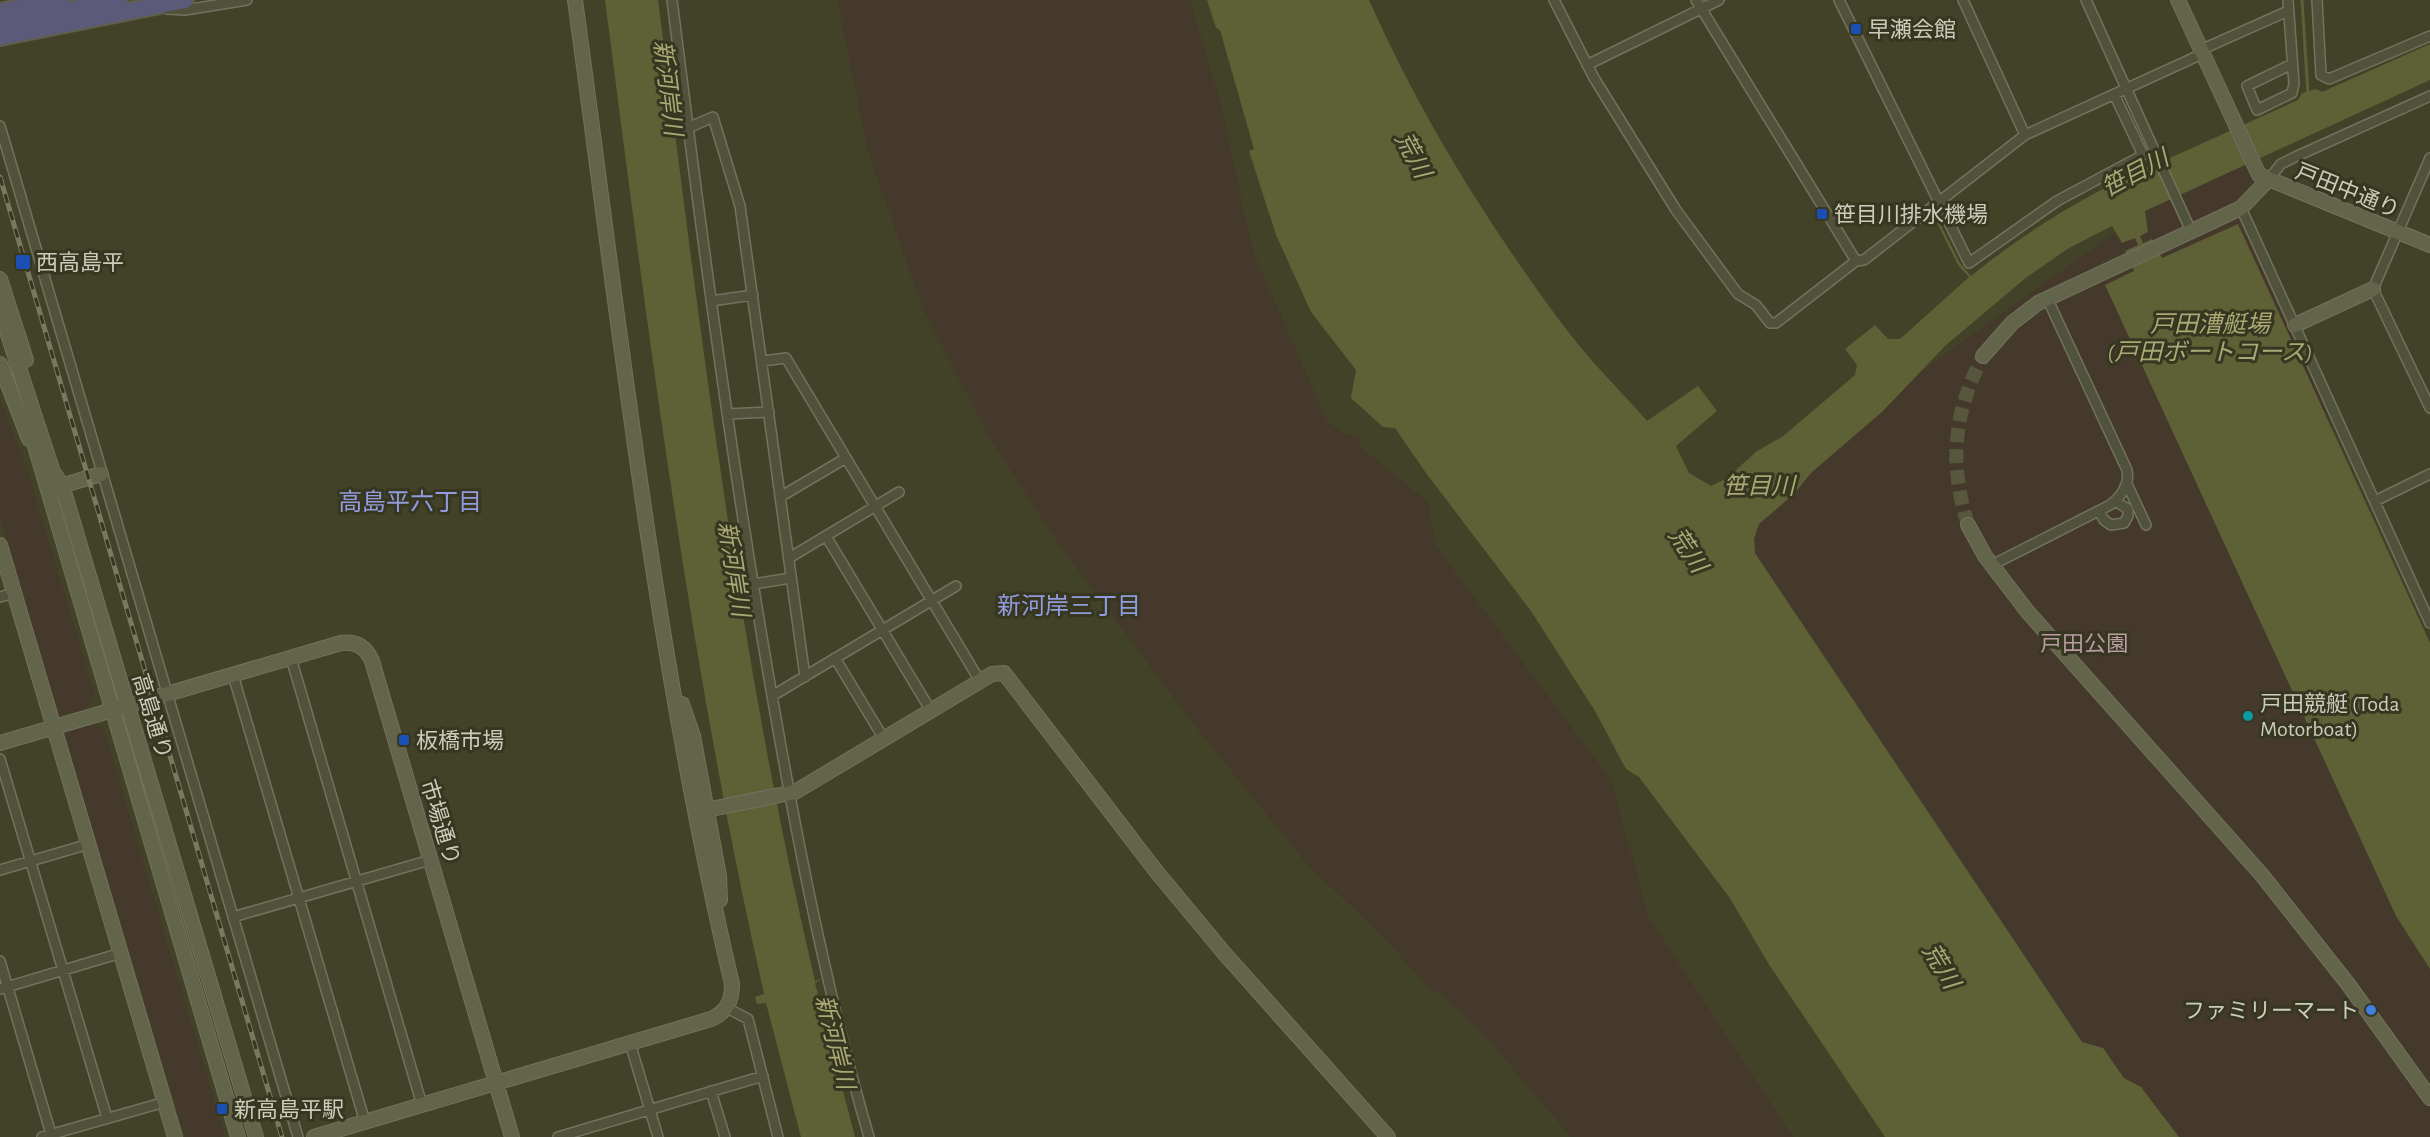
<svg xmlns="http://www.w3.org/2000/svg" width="2430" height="1137" font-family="'Alegreya Sans','Noto Sans JP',sans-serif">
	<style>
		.green { fill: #45392c }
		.water { fill: #5e6036 }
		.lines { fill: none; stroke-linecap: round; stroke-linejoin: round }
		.stream { stroke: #5e6036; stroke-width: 3 }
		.secondary-tunnel { stroke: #57573e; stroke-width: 14; stroke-dasharray: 14 7; stroke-linecap: butt }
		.street-casing { stroke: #72725e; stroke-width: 12 }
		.secondary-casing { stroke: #72725e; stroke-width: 16 }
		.highway-casing { stroke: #5f5f4a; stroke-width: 20 }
		.street { stroke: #51523c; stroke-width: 9 }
		.secondary { stroke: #63654b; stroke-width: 14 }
		.highway { stroke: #5b5a78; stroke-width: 16 }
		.rail-casing { stroke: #78795f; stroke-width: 5 }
		.rail { stroke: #373721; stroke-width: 3; stroke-dasharray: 9; stroke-linecap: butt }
		.transit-dot { fill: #1a4fb4; stroke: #373721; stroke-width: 2 }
		.culture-dot { fill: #0f9aa8; stroke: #373721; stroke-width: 2 }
		.shop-dot { fill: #3f7fe0; stroke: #373721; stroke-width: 2 }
		.labels { text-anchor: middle; stroke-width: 6; stroke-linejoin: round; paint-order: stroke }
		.poi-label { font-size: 22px; fill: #cbccba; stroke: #373721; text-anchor: start }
		.street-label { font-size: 22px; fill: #cbccba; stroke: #373721 }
		.park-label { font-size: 22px; fill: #ba9ca5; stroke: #373721 }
		.water-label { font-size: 24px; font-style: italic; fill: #a8a975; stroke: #373721 }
		.neighbourhood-label { font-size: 24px; fill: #929bdd; stroke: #373721 }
	</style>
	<rect width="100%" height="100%" fill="#424228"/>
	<path class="green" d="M837,0H1190L1221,105L1253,252L1327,421L1343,433L1362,438L1358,445L1428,502L1436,546L1611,780L1649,918L1793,1137H1571L1486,1037L1438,991L1434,994L1385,939L1307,864L1195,726L1058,543L987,434L922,306L868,152Z
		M2245,144L2268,180L2241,208L2295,325L2334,433L2430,668V1137H2025L1665,555L2145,211Z
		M0,398L28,472L95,695L88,708L58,716L0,519Z
		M94,724L104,729L224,1133L222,1137H185L65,737L67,732Z"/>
	<path class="water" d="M605,0H658C700,328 739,658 815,981L822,979L815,983L855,1137H801L766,1003L757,1004L755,997L764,994C690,666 648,333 605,0Z
		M1207,0H1369C1420,115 1487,223 1563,325C1588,359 1619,389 1647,421L1698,386L1717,411L1676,446L1689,473L1711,486L1727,478L1757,451L1782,437L1855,375L1857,365L1845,349L1875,325L1888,339H1900L1969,277L1958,265L1933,215L1935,214L1960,263L1971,276C2025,232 2082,197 2145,169L2142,162L2148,168L2298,100L2302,93L2316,89L2322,92L2430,44V80L2145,211L2148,232L2140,236L2143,243L2152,239L2162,258L2238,224L2430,643V969L2396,916L2105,285L2134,271L2125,251L2138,245L2135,238L2122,243L2112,226L2069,248L2027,277L1946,345L1883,411L1811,473L1794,494L1759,524L1754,539L1755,553L2082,1042L2103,1048L2124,1078L2141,1087L2179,1137H1885L1770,966L1729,897L1639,777L1626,769L1595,711L1531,611L1426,473L1395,428L1383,427L1351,398L1356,370L1311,312L1276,235L1249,151L1254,149L1220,30L1216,28Z"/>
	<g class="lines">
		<path class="stream" d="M2302,0L2308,94"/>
		<path class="secondary-tunnel" d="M1968,525C1949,463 1953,414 1983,356"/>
		<defs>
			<path id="street" d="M672,0C699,215 727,429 763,643C791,809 822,976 869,1137
				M1554,0L1594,78L1676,210L1738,294L1756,305L1770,323H1776L1856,261L1864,260L2025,135L2202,54L2205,48L2288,11
				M1696,0L1856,261
				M1839,0L1969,263L2057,201L2143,155L2114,94
				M1963,0L2025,135
				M2086,0L2191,231
				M2288,0L2294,84L2292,93L2257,110L2247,86L2292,64
				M2317,0L2321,75L2329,79L2430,36
				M167,9L185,10L247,0
				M1587,65L1719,0
				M0,126L298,1137
				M690,127L713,117L740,206L805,677
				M2430,158L2373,289L2430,408
				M2268,180L2281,164L2295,157L2430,96
				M2241,208L2430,623
				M711,301L753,295
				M762,361L786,358L980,681
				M727,414L769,412
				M2127,484L2146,525
				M780,497L846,458
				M2375,501L2430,474
				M2099,511L2104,520L2111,525L2124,523L2128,516V509L2115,501
				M826,536L931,711
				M789,558L899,492
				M1992,565L2110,505C2121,497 2130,484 2127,470L2047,298
				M753,584L791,578
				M0,597L15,593
				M291,658L422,1105
				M835,658L884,739
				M233,675L365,1122
				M772,696L956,586
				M0,759L107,1118
				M0,870L89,844
				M233,917L430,860
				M0,961L51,1134
				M0,989L121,953
				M727,1008L748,1019L778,1137
				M630,1043L658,1137
				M711,1091L725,1137
				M42,1137L165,1102
				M558,1137L763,1076"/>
			<path id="secondary" d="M2178,0L2259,175L2430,245
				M0,279L26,360
				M0,310L53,472L62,485L256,1137
				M2295,325L2373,289
				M1983,356L2012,323L2038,303L2241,208L2268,180
				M0,364L29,439
				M30,429L238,1137
				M54,488L101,474
				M1968,525L1985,556L2027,611L2261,874L2348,984L2430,1098
				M0,545L175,1137
				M682,704L693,736L719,876L720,900
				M0,743L341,643C356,641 366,647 372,661L512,1137
				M706,810L795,792L992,674L1004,673L1156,871L1224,953L1388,1137
				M314,1137L711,1019C727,1012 732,1001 732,984C656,661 620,329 575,0"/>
			<path id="highway" d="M0,12L60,0
				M0,24L119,0
				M0,37L185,0"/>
		</defs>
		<use href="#street" class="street-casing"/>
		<use href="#secondary" class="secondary-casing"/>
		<use href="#highway" class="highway-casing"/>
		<use href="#street" class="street"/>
		<use href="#secondary" class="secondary"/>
		<use href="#highway" class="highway"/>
		<defs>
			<path id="rail" d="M0,177L282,1137"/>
		</defs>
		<use href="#rail" class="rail-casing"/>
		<use href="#rail" class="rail"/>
	</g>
	<g class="transit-dot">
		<rect x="1850" y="23" width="12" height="12" rx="3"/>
		<rect x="1816" y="208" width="12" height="12" rx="3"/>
		<rect x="15" y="254" width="16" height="16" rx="3"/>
		<rect x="398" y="734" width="12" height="12" rx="3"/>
		<rect x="216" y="1103" width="12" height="12" rx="3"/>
	</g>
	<circle class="culture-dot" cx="2248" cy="716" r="6"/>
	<circle class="shop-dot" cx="2371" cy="1010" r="6"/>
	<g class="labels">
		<g class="poi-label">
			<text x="1868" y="37">早瀬会館</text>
			<text x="1834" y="222">笹目川排水機場</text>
			<text x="36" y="270">西高島平</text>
			<text x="2260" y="711">戸田競艇 (Toda<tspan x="2260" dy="25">Motorboat)</tspan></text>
			<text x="416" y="748">板橋市場</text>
			<text x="2359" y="1018" text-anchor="end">ファミリーマート</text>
			<text x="234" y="1117">新高島平駅</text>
		</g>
		<g class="street-label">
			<text transform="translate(2348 190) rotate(22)" y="8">戸田中通り</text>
			<text transform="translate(153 716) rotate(73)" y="8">高島通り</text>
			<text transform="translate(441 822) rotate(73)" y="8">市場通り</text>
		</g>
		<g class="park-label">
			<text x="2084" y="651">戸田公園</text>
		</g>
		<g class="water-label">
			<text transform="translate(668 88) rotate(83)" y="8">新河岸川</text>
			<text transform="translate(1413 155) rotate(62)" y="8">荒川</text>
			<text transform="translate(2135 173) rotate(-28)" y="8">笹目川</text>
			<text x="2210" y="332">戸田漕艇場<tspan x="2210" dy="28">(戸田ボートコース)</tspan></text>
			<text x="1759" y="494">笹目川</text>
			<text transform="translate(1688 550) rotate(56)" y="8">荒川</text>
			<text transform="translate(734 569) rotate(81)" y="8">新河岸川</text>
			<text transform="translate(1941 966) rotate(59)" y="8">荒川</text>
			<text transform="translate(835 1042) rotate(76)" y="8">新河岸川</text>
		</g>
		<g class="neighbourhood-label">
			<text x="410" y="510">高島平六丁目</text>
			<text x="1069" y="614">新河岸三丁目</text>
		</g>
	</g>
</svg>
